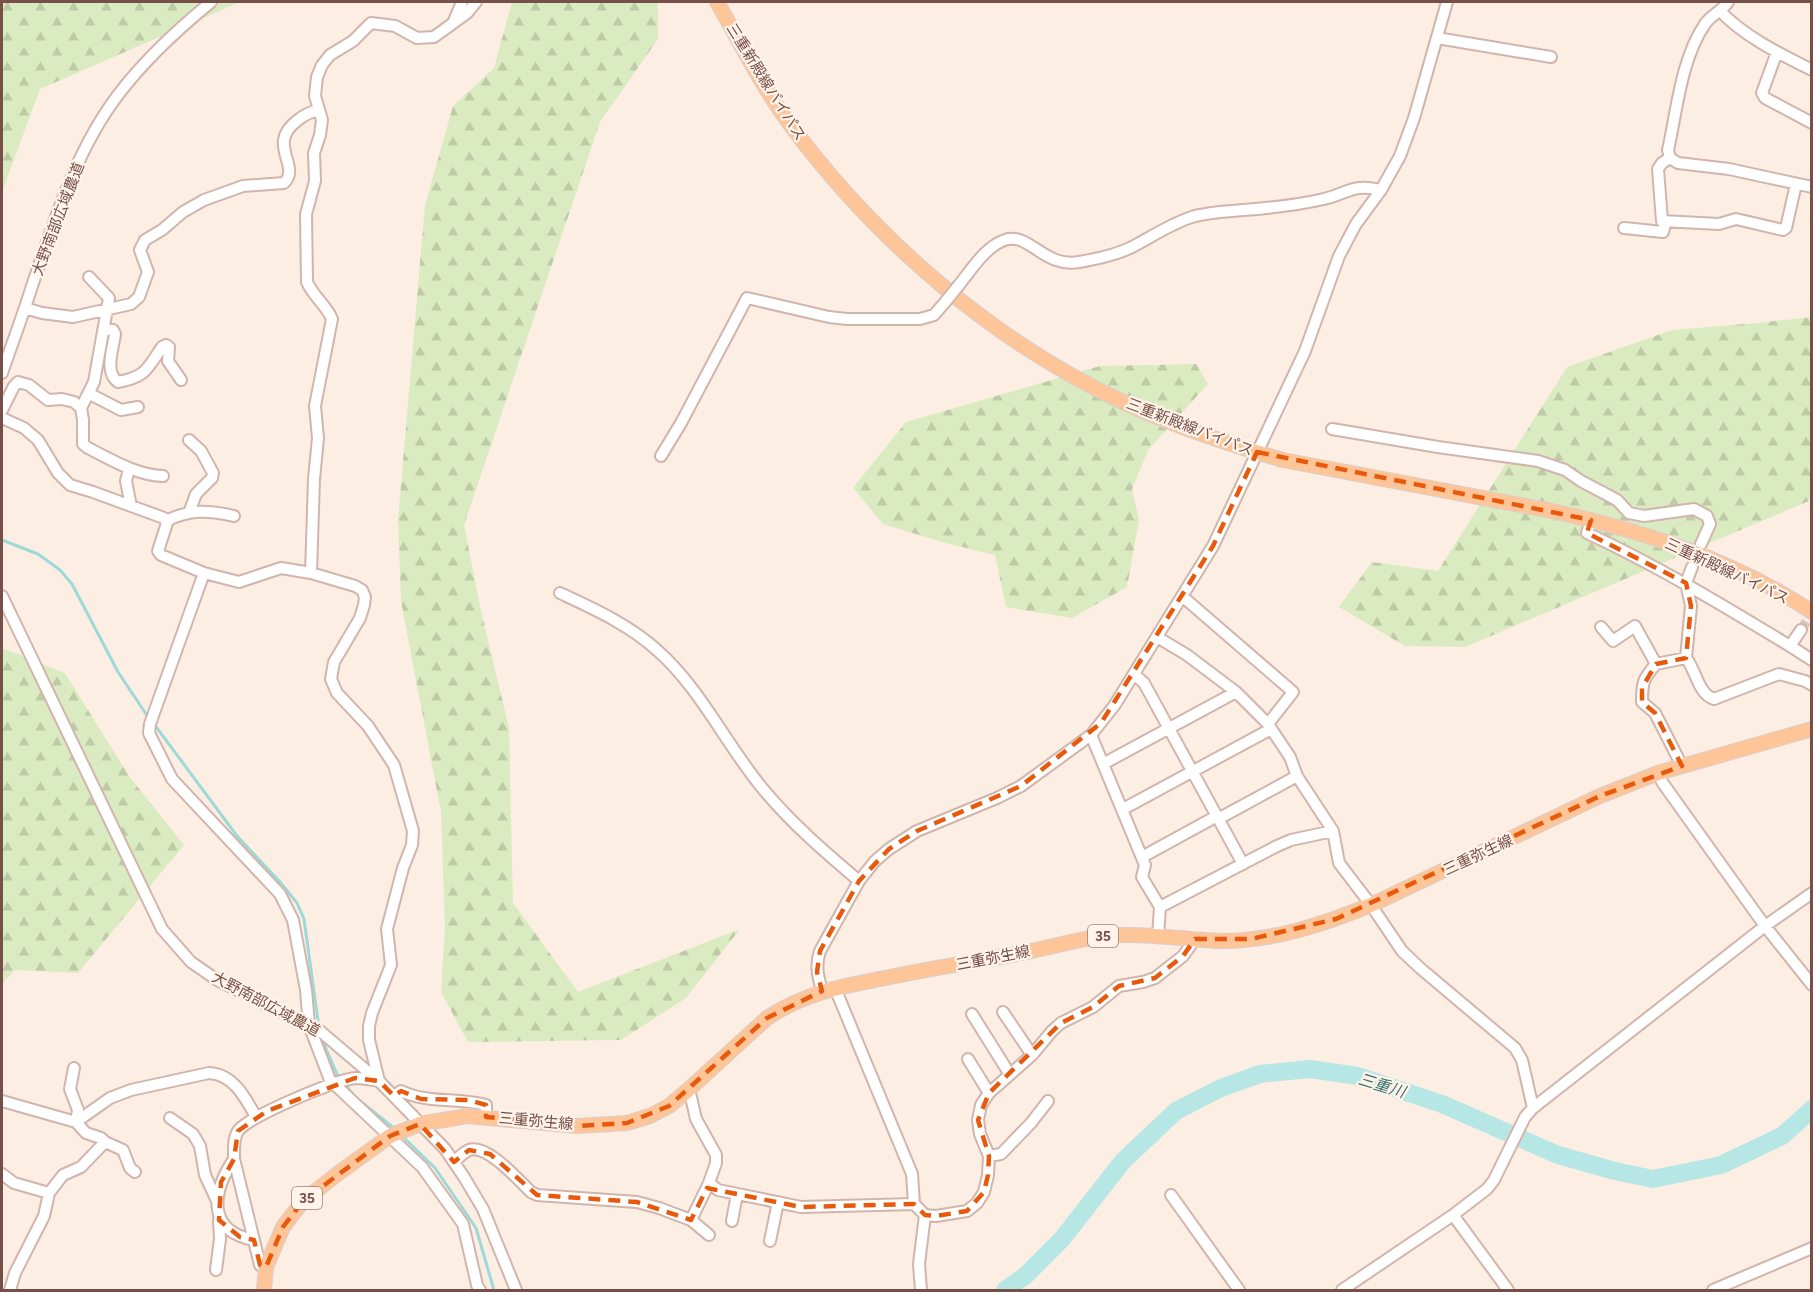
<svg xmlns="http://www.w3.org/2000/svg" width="1813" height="1292" font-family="Figtree,'Noto Sans JP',sans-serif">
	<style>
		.forest { fill: url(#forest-firs) }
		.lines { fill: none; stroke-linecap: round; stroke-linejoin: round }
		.stream { stroke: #9dd9d7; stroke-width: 3 }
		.river { stroke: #b7e7e5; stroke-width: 18 }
		.minor-tunnel { stroke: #dbc6bc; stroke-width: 10; stroke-dasharray: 10 5; stroke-linecap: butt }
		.minor-casing { stroke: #d1b5ac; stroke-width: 14 }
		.major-casing { stroke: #d9cecc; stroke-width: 16 }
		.minor { stroke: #fff; stroke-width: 10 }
		.major { stroke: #fec599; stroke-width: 14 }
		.minor-bridge-casing { stroke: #d1b5ac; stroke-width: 14; stroke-linecap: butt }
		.minor-bridge { stroke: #fff; stroke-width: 10 }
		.marked { fill: none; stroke: #e8590c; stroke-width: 4.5; stroke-dasharray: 12 8; stroke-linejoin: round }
		.labels { text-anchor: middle; stroke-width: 4.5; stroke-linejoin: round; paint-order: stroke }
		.shield { fill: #fff3ea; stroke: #9f8179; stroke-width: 1.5 }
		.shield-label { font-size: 14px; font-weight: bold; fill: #765048 }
		.street-label { font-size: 15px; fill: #765048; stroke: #fff3ea }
		.water-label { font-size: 16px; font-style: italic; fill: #397473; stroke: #fff3ea }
	</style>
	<defs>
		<pattern id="forest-firs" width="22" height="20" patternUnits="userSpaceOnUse" patternTransform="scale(1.5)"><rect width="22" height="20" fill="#daebc1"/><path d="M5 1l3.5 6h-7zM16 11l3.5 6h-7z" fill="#bfcba7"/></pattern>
	</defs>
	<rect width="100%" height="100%" fill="#fdeee3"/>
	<path class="forest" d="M2,2H240L40,89L2,192Z
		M512,2H658V39L600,122L464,525L481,611L509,728L513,903L578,992L740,929L686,998L621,1040L468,1042L441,992L445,927L441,812L401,601L398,520L425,205L453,106L494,68Z
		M1811,317L1812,482L1809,501L1465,647L1405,646L1339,607L1372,562L1438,571L1567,367L1672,330L1758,323Z
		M1196,364L1208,384L1148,450L1132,489L1139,520L1127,587L1072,618L1006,607L995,555L942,542L883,524L853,488L906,422L1100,366Z
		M2,648L65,673L129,776L184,845L78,973L15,970L2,984Z"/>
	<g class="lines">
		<path class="stream" d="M2,540L38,554L60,570L72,584L118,672L148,717
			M154,724L237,836L280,882L297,903L304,919L319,1028
			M320,1035L337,1074L355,1097L394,1128
			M401,1135L435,1168L476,1228L494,1290"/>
		<path class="river" d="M1005,1290L1025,1276L1062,1239L1123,1161L1176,1111L1221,1088L1260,1074L1310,1069L1358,1076L1442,1104L1558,1155L1615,1171L1653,1179L1721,1165L1782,1136L1812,1109"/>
		<path class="minor-tunnel" d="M1801,630L1812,613"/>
		<defs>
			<path id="minor" d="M1728,2C1722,11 1710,16 1705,24C1681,59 1677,110 1668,150L1670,158L1678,163L1729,169L1812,187
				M1720,11C1745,37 1780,54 1812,70
				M454,21L462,2
				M1437,38L1551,57
				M1777,52L1762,93L1765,98L1812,123
				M1670,158L1662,163L1658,169L1662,221L1719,224L1736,219L1783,230L1786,228L1796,184
				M1624,228L1663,232L1666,221
				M959,285C972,269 987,244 1008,239C1031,235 1045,268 1079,262C1097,259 1116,255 1132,247C1151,237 1169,225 1189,218C1205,212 1225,212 1243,210C1270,208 1298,205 1324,199C1348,193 1354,183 1381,190
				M25,308L42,313L73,317L131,304L139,297L148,272L140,250L145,240L162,230L183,212L204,200L243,186L284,183C302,166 265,144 298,120C305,114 310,112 319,110
				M104,329L113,330L115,334C113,349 104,372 118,382C146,377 147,369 162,347L166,345L169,347L168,361L181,380
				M2,373C12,344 23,315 32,286C54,222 76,150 118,95C145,59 177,30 211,2
				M90,394L121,410L138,407
				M81,408L94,382L109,298L89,277
				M2,410L14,386L18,382L29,385L48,400L62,399L74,402L81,408L83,420V444L88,448C112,460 136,475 163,476
				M2,418L24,428L38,440L58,473L70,485L93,492L164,518L167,523L158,551L161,555L204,573L239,582L281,568L311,573L355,586L362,590L365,597L364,605L360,618L334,662L331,679L337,693L368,726L394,765L413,831L412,845L403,868L387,929L391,965L372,1013L369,1026V1040L379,1081C372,1080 363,1078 356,1078C337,1079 247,1117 238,1131C233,1139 234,1150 234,1159L260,1265L266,1267
				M1332,429L1438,447L1538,461L1565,470L1581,481L1617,500L1629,513L1644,516L1694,509L1707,516L1710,524L1701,544
				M661,456L681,423L747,298L829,317L847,319H920L934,315L946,301
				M129,469L126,481L131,506
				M189,513L196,494L212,478L213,473L201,451L189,440
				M1591,520L1587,533C1658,566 1724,606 1790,646
				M166,521C190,509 208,510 234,516
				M204,573L150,724L149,733L172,779L280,894L293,920L306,990L309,1025L330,1080L422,1167L463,1224L477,1285L480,1290
				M311,573L314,479L318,438L315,406L332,319C326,305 313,296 307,282L306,214L315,181L314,153L320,135L322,120L315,96L317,77L322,65L330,55L353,41L371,23L395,26L417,38L434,37L467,13L476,2
				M560,593C594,609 630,625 658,651C700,688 727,746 763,789C792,824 825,852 859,881
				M2,596L162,929L191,962L217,980L320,1031L379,1081L445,1149L464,1177L483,1209L516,1290
				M1182,596L1293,692L1268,724
				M1601,627L1613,641L1635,626L1656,664C1643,679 1642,682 1642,702L1655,713L1682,766
				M1801,630L1790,646L1812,660
				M1157,637L1187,655L1236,692L1268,724L1290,757L1297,776L1333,831L1339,863L1371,905L1402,951L1420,968L1515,1048L1522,1060L1533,1108
				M1686,658L1691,606L1686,583L1692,567
				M1656,664L1686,658C1696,670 1698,694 1714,699L1779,674L1805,681L1812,685
				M1134,674L1144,683L1243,864
				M1091,735L1145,865L1142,877L1160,907L1158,936
				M1103,764L1236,692
				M1658,773L1662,782L1765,926L1812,985
				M1123,809L1271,729
				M1218,819L1297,776
				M1142,857L1217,816
				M1160,907L1277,846L1291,840L1333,831
				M835,988L912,1174L914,1204L925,1215L936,1216L967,1211L977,1203L984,1192L988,1175L989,1156L980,1134L978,1120L981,1105L989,1093L1032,1055L1052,1031L1061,1023L1093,1007L1119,986L1143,982L1155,978L1183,956L1195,939
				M822,991C818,976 815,966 820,951L859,881L875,861L889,849L917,831L997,798L1021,786L1091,735L1114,706L1213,546L1305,351L1339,256L1356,224L1381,190L1400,156L1414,118L1447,2
				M1003,1012L1032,1055
				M972,1014L1009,1073
				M968,1059L989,1093
				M687,1091L691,1097L696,1119L716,1155V1163L709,1183L718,1190L801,1207L914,1204
				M394,1096L401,1091C429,1104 456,1097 486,1105V1117
				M2,1101L76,1122L110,1098L131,1090L209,1073C233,1074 245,1097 256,1117
				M170,1118L193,1134L200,1146L205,1175L217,1201
				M105,1142L123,1150L130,1168L135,1172
				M989,1156L1001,1154L1031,1123L1048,1101
				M234,1159C212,1192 206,1231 254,1240
				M454,1162C458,1158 464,1152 469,1150C488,1144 518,1180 531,1192L537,1195L637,1202L659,1208L691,1220
				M2,1174L14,1183L49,1193L44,1216L15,1273L10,1290
				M709,1183L691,1220L709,1235
				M49,1193L63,1175L81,1167L105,1142L101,1138L86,1133L76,1122L78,1110L70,1089L74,1068
				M1171,1195L1239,1290
				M1453,1215L1508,1290
				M732,1221L737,1194
				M770,1241L778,1202
				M216,1270L220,1239L219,1220
				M921,1290L919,1264L925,1215
				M1342,1290L1453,1215L1487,1189L1494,1180L1525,1117L1533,1108L1765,926L1812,893
				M1713,1290L1812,1248"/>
			<path id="major" d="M717,2C740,42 761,85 789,123C876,241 995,343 1129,405C1178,427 1231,445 1283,460L1552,511C1643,531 1734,560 1812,612
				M264,1290L266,1267L283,1227L303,1201L340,1172L390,1136L420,1124L467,1116L577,1126L627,1123L650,1116L669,1106L687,1091L767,1018C806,992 845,986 890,977C930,969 971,962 1011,955C1048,949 1084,936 1122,935C1155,934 1189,940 1222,941C1274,941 1324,924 1371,905L1600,796L1658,773L1812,729"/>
		</defs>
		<use href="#minor" class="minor-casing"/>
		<use href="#major" class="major-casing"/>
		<use href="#minor" class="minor"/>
		<use href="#major" class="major"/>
		<defs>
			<path id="minor-bridge" d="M946,301L959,285"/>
		</defs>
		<use href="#minor-bridge" class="minor-bridge-casing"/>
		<use href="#minor-bridge" class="minor-bridge"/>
	</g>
	<path class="marked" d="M1257,452L1591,520L1587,533L1686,583L1691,606L1686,658L1656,664L1642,688V702L1655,713L1682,766L1600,796L1336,919L1251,939H1195L1183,956L1155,978L1119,986L1093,1007L1061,1023L989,1093L978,1120L989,1156L988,1175L984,1192L967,1211L936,1216L925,1215L914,1204L801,1207L707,1188L691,1220L637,1202L537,1195L490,1154L469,1150L454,1162L420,1124L390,1136L303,1201L283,1227L266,1267L260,1265L254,1240L240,1237L219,1220L221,1182L234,1159L238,1131L267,1111L355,1078L379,1081L394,1096L401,1091L421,1099L469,1100L486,1105V1117L577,1126L627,1123L669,1106L767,1018L822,991L817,972L820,951L859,881L889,849L917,831L1021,786L1101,723L1213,546Z"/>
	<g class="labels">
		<g class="shield">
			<rect x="1088" y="925" width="30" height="22" rx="4.5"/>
			<rect x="292" y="1187" width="30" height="22" rx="4.5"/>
		</g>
		<g class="shield-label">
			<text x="1103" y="941">35</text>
			<text x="307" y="1203">35</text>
		</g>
		<g class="street-label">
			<text transform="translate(766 82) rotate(58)" y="5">三重新殿線バイパス</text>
			<text transform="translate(58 219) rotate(-69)" y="5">大野南部広域農道</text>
			<text transform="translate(1190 427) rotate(21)" y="5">三重新殿線バイパス</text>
			<text transform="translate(1727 571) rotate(25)" y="5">三重新殿線バイパス</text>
			<text transform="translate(1478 855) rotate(-25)" y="5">三重弥生線</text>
			<text transform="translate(993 958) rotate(-11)" y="5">三重弥生線</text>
			<text transform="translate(266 1004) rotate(28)" y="5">大野南部広域農道</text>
			<text transform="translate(536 1121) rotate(5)" y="5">三重弥生線</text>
		</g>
		<g class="water-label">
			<text transform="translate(1382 1085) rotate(17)" y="6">三重川</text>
		</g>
	</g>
	<rect width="1813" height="1292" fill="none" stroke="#765048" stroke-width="6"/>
</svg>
